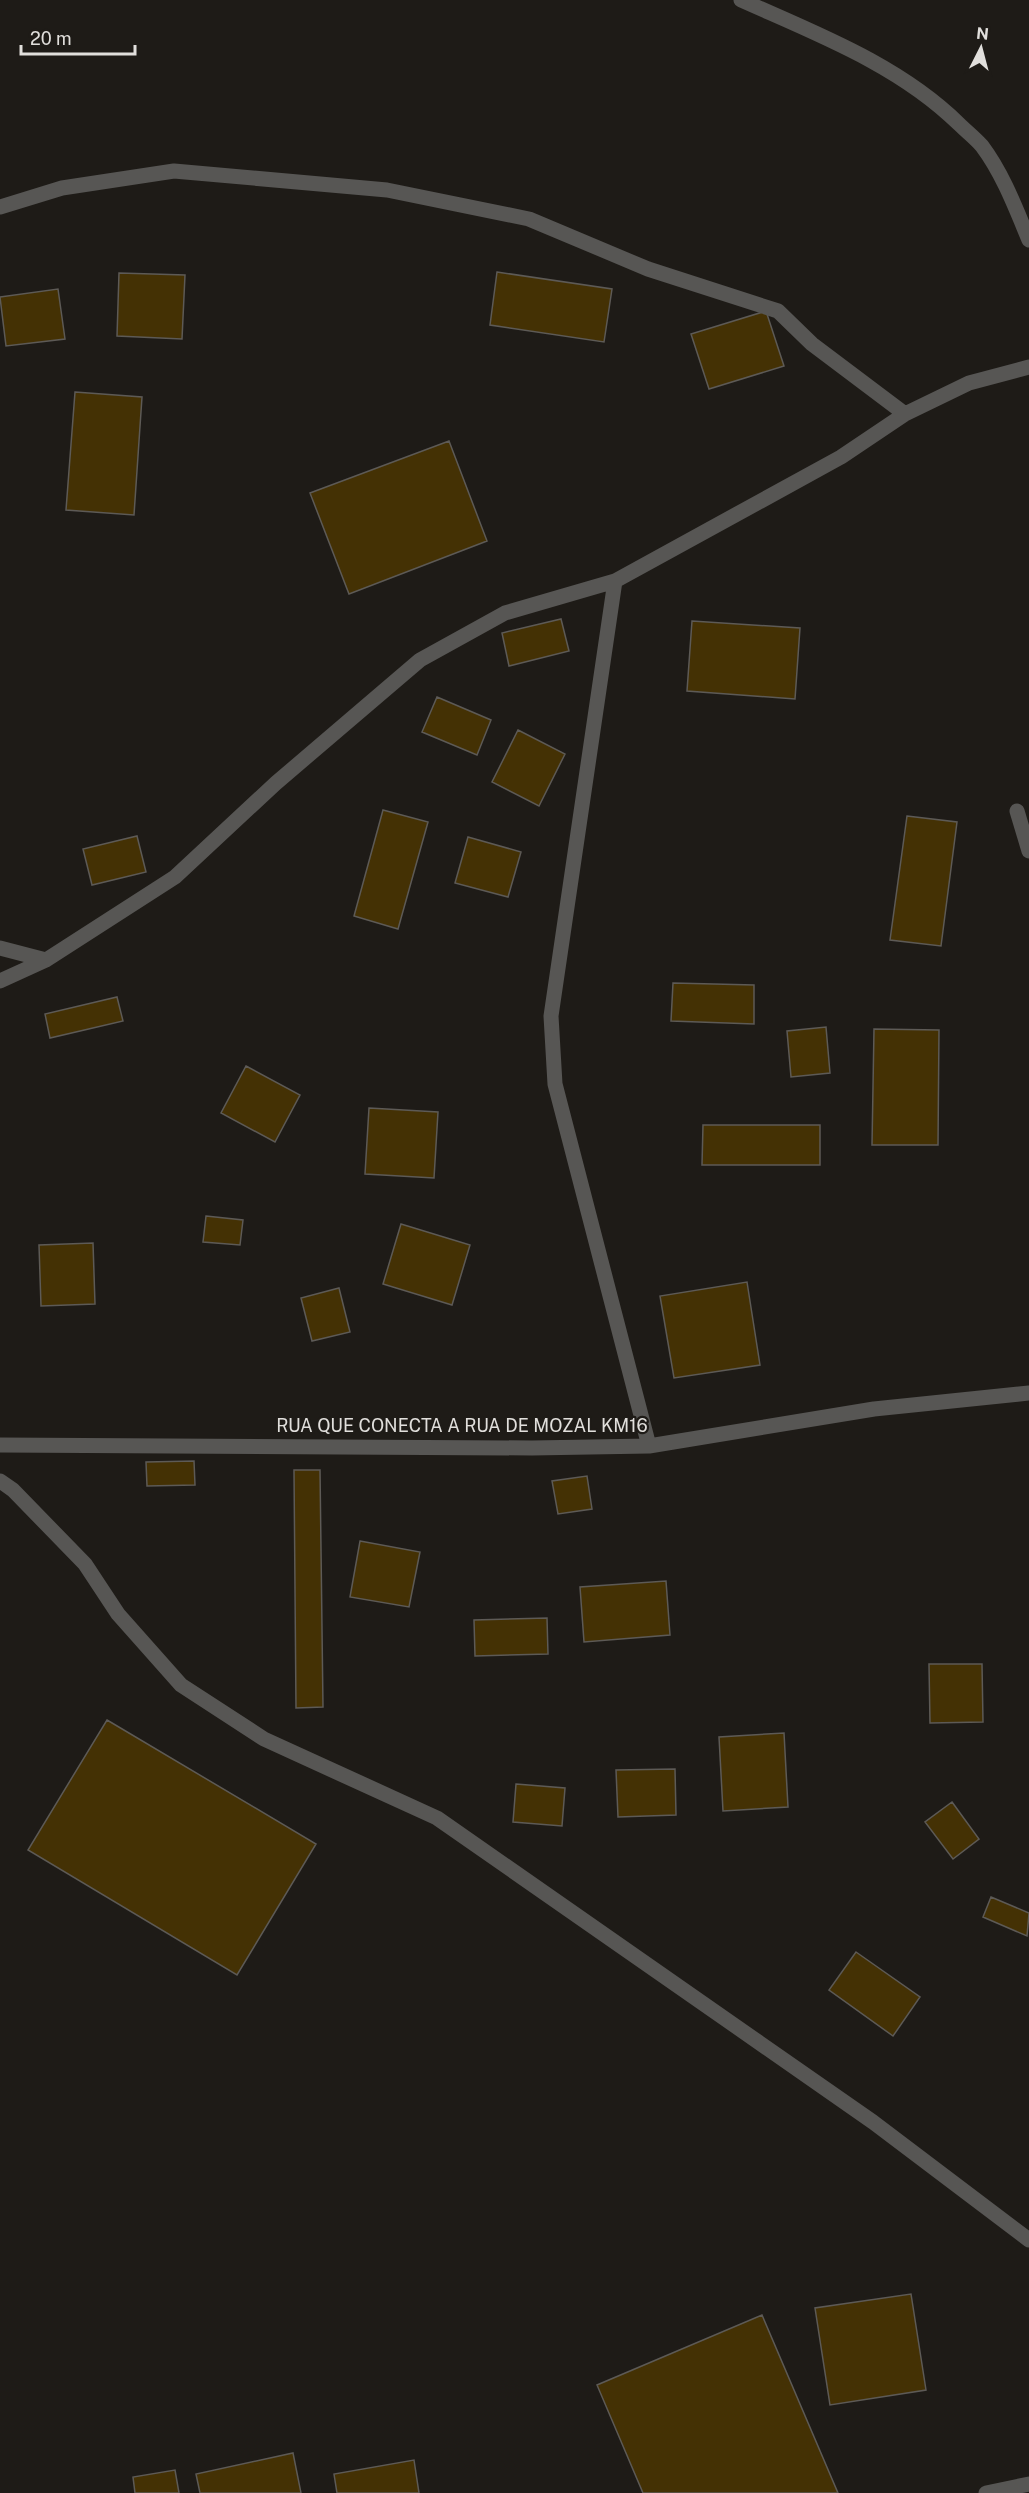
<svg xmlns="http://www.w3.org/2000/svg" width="1029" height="2493" font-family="'Public Sans',sans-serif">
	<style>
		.building { fill: #443104; stroke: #5d5a56; stroke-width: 1.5 }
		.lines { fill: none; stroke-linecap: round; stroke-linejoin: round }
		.street { stroke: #575654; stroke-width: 15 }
		.labels { text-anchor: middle; stroke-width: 4.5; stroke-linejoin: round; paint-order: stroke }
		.street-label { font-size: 18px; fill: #e1dfdc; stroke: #1e1b17 }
	</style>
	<rect width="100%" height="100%" fill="#1e1b17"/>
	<path class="building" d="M497,272L612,289L604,342L490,325Z
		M119,273L185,275L182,339L117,336Z
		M58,289L65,339L6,346L0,297Z
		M766,311L784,366L709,389L691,334Z
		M75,392L142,397L134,515L66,510Z
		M449,441L487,541L349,594L310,493Z
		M561,619L569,651L509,666L502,633Z
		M692,621L800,628L795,699L687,691Z
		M437,697L491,720L477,755L422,732Z
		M518,730L565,754L539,806L492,782Z
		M383,810L428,822L398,929L354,916Z
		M907,816L957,822L941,946L890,940Z
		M137,836L146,872L92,885L83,849Z
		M468,837L521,852L508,897L455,883Z
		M673,983L754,985V1024L671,1021Z
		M117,997L123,1021L50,1038L45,1014Z
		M826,1027L830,1073L791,1077L787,1031Z
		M874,1029L939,1030L938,1145H872Z
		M246,1066L300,1095L275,1142L221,1113Z
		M369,1108L438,1112L434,1178L365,1174Z
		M703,1125H820V1165H702Z
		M206,1216L243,1220L240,1245L203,1242Z
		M401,1224L470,1245L452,1305L383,1284Z
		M93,1243L95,1304L41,1306L39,1245Z
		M747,1282L760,1365L674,1378L660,1296Z
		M339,1288L350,1332L312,1341L301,1298Z
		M194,1461L195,1485L147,1486L146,1462Z
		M294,1470H320L323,1707L296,1708Z
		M587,1476L592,1509L558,1514L552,1481Z
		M360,1541L420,1552L409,1607L350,1597Z
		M666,1581L670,1635L584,1642L580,1587Z
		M547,1618L548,1654L475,1656L474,1620Z
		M929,1664H982L983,1722L930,1723Z
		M107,1720L316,1844L237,1975L28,1850Z
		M784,1733L788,1807L723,1811L719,1737Z
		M675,1769L676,1815L618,1817L616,1770Z
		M516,1784L565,1788L562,1826L513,1822Z
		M952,1802L979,1839L953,1859L925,1822Z
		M991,1897L1029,1913L1027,1936L983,1917Z
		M856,1952L920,1997L893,2036L829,1990Z
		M911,2294L926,2390L830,2405L815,2308Z
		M762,2315L838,2493H643L597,2385Z
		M293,2453L301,2493H200L196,2474Z
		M414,2460L419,2493H337L334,2474Z
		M175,2470L179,2493H135L133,2477Z"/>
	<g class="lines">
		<path class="street" d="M741,0C817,34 899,65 959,124C966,131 975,138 982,146C1003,174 1016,209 1029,240
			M0,207L62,188L174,171L387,190L529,219L648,269L778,311L812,344L905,414
			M615,581L551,1016L555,1084L649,1446
			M1017,811L1029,851
			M0,948L46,960
			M0,981L46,960L175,877L276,783L420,660L505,613L615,581L841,457L905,414L969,383L1029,367
			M0,1445L532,1448L649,1446L874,1409L1029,1393
			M0,1481L13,1490L85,1564L118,1614L181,1685L264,1739L437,1818L873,2122L1029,2240
			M986,2493L1029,2484"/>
	</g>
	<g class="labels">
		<g class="street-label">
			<text x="462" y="1432">RUA QUE CONECTA A RUA DE MOZAL KM16</text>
		</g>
	</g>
	<g transform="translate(981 48) rotate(6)" stroke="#1e1b17" stroke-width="4.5" paint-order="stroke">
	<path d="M0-4.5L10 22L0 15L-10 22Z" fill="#e1dfdc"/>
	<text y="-9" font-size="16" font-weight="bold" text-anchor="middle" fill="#e1dfdc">N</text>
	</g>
	<path d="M21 45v9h114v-9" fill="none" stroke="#e1dfdc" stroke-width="3"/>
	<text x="30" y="45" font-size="18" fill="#e1dfdc" stroke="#1e1b17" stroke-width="4.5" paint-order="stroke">20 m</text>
</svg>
